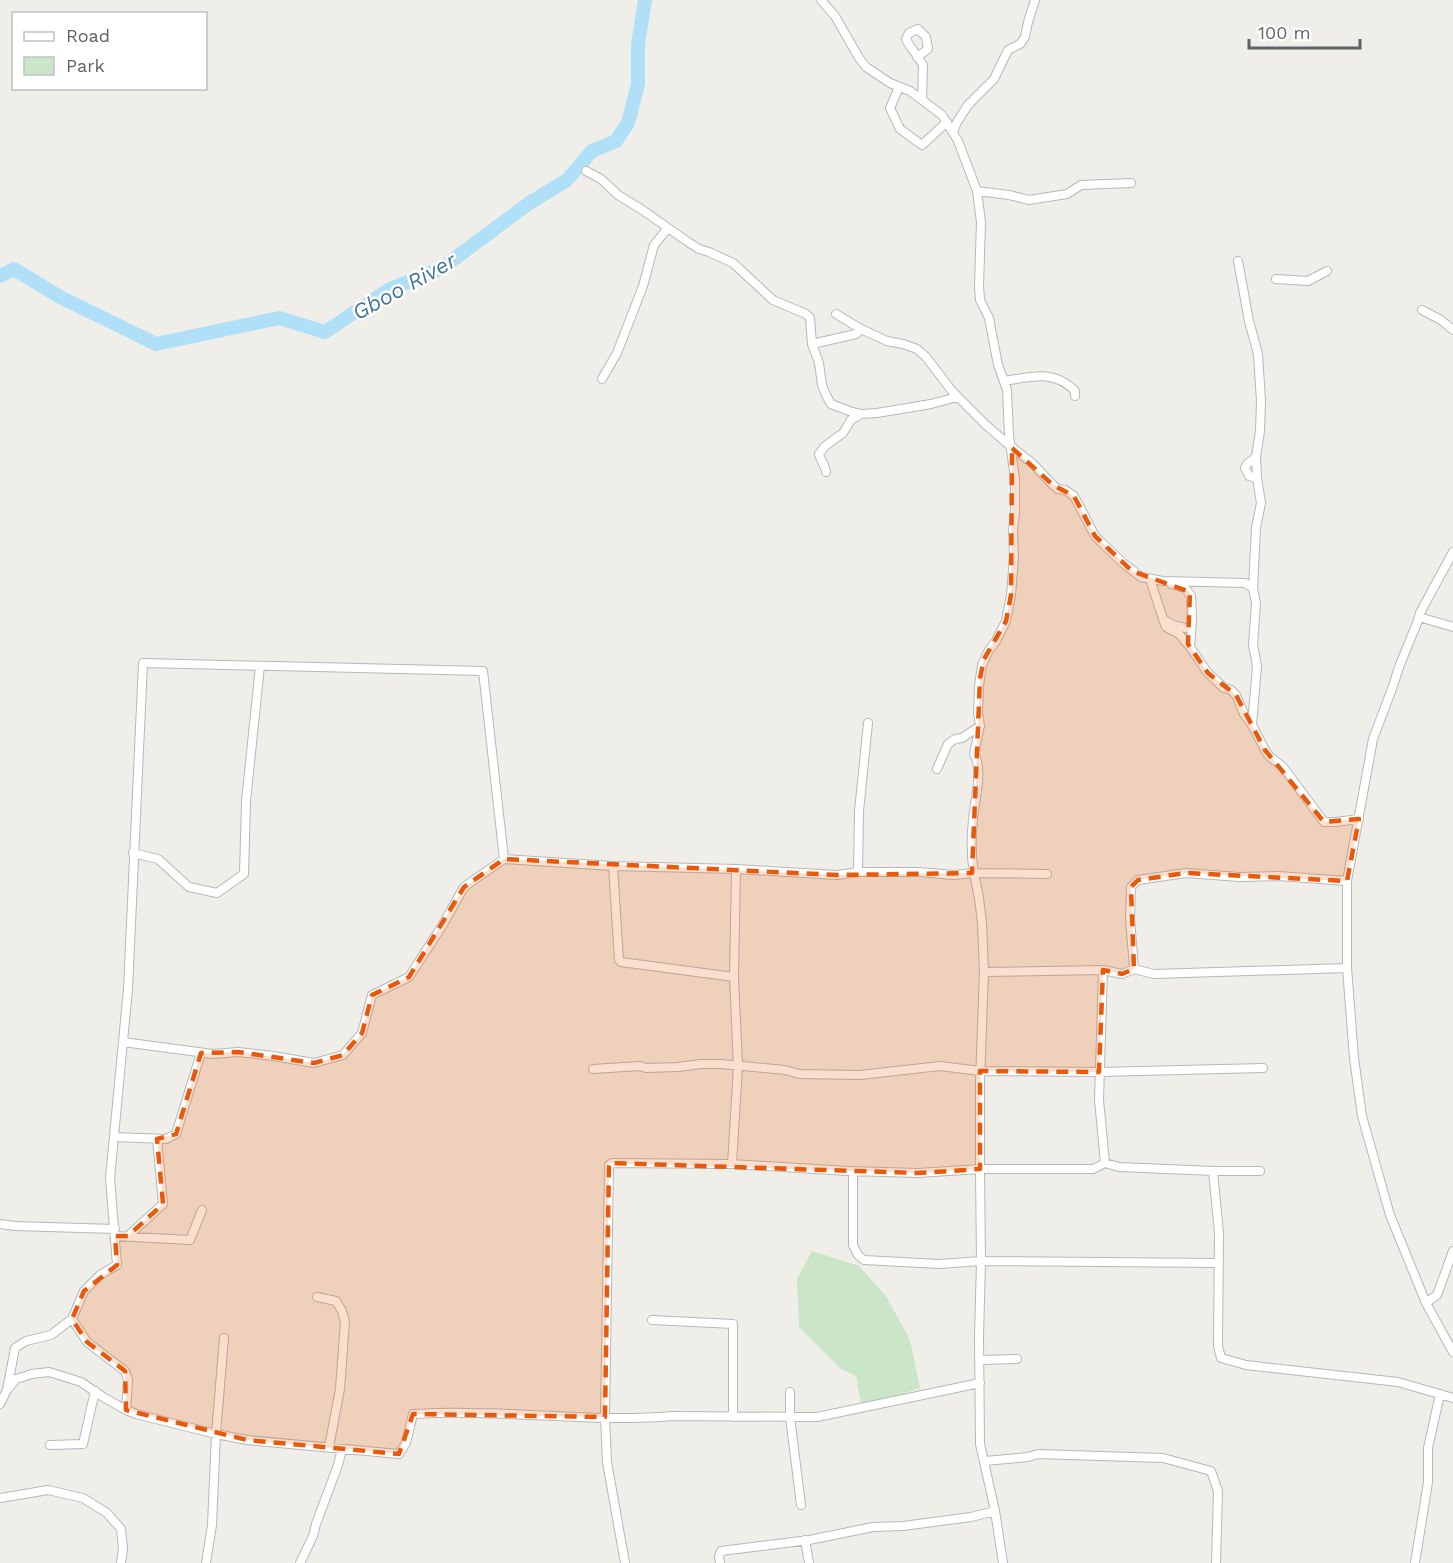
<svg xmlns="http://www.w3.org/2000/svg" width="1453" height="1563" font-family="'Work Sans',sans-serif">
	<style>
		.green { fill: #cae5c7 }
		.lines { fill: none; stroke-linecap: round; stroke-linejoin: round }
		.river { stroke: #b0e0f8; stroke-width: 14 }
		.street-casing { stroke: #b5b8bb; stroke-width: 10 }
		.street { stroke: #fff; stroke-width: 8 }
		.marked { fill: #e8590c; fill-opacity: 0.2; stroke: #e8590c; stroke-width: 4.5; stroke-dasharray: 12 8; stroke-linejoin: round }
		.labels { text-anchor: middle; stroke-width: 5; stroke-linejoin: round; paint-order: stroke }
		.water-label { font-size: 22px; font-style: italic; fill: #467799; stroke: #fff }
	</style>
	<rect width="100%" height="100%" fill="#f0eee8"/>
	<path class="green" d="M812,1251L859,1266L886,1296L910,1340L920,1388L897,1396L861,1403L856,1376L841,1369L799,1327L797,1279Z"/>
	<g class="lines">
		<path class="river" d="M0,276L14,269L60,297L156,344L279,318L325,332L388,290L442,268L528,204L567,180L592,151L616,141L628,123L638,84V44L645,0"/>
		<defs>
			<path id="street" d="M821,0L835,16L859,58L866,67L890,83L910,91L942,115L958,141L977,191L981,222L979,286L980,300L989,318L998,365L1007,390L1009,435L1015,479V514L1013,530L1014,557L1011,595L1006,621L996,641L989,650L982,665L979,686L978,713L980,726L974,754C984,771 974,801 973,820C971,838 971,856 974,873L1047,874
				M917,57L928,49L926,37L918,29L909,33L906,39C911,50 920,57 923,66L922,99
				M899,87L890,108L900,129L922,145L947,122
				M953,132L957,122L968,105L994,79L1008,50L1020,44L1025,37L1028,22L1035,0
				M586,171L601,179L618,195L641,209L688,242L699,249L709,252L733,263L773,300L806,314L810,318L812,344L819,363L822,385L826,395L831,404L852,412L861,414
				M977,191L1009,195L1029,200L1067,194L1081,185L1131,183
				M1238,261L1249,321L1258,354L1261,401L1260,431L1256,457L1257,478L1261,503L1256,528L1253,588
				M1276,279L1308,281L1327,271
				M1422,310L1441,320L1453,330
				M836,314L861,329
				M812,344L856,334L861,329L887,341L903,344L917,349L926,357L952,391L986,425L1009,445L1032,463L1053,485L1058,489L1065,490L1074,496L1095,536L1102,543L1123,563L1141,577L1163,581L1245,583L1253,588L1256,603L1253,645L1257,666L1252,725L1265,750L1269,756L1283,767L1324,822H1336L1359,819
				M602,379L617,353L643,286L654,245L668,228
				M1004,381C1031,377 1054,369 1075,391V396
				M1256,457L1247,464L1245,468L1249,476L1257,478
				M826,472C825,464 820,460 819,454L825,446L843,433L851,420L861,414L877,413L931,404L957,397
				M1453,552L1420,613L1417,623L1399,667L1393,686L1373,739L1347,881V968L1354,1058L1362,1116L1390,1215L1426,1303L1453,1352
				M1150,579L1163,619L1173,625L1190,629
				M1171,584L1185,588L1191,596L1192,618L1190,647L1208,673L1224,688L1231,690L1236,695L1244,714L1252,725
				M1419,617L1453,627
				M1163,619L1166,627L1179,634L1190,647
				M937,769L948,744L955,739L962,738L980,726
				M133,853L158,859L189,887L217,893L244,874L246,801L260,666
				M613,866L736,869L837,875L858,872L859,811L868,723
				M858,872H919L953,875L974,873L979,898L982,923L984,972L980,1081V1169L981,1261L979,1337L980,1444L995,1511L1003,1563
				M1347,881L1278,876L1239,877L1186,873L1138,880L1131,887L1130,918L1134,969L1122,974L1103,970L1099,1100L1105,1163L1119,1167L1213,1171L1219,1233L1218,1346L1221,1358L1246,1365L1398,1382L1453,1398
				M1134,969L1154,974L1347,968
				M984,972L1103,970
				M123,1042L213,1054L238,1052L273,1056L314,1063L343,1055L362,1033L372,995L409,977L442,926L464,887L504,859
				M593,1069L640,1066L646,1068L678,1067L701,1064H721L785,1070L799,1074L860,1075L940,1066L980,1071L1099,1072L1263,1068
				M114,1137L166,1139L176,1134L201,1053
				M732,1164L738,1066L734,977L736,869
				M853,1171V1245L858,1255L864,1260L939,1264L981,1261L1219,1263
				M1213,1171H1260
				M0,1224L15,1226L115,1229
				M115,1236L190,1240L202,1210
				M128,1236L163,1204L157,1139
				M317,1297L336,1301L342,1311L345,1322L340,1389L329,1447
				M1426,1303L1437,1295L1453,1251
				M72,1319L87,1342L125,1371L128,1380L126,1410L136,1414L216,1434L247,1440L399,1454L406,1443L413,1414C431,1413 450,1412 468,1413C536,1413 604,1422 672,1416L817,1417L980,1383
				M652,1320L733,1324V1417
				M980,1360L1017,1359
				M8,1389L16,1379L32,1374L49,1372L81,1382L103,1397L126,1410
				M790,1392V1417L801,1505
				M0,1404L7,1390L15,1348L26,1341L51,1335L72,1319L84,1291L100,1275L117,1265L110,1178L128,989L143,663L483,671L504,859L613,866L619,960L621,962L734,977
				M50,1445L83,1444L95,1391
				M985,1461L1028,1457L1038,1454L1163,1458L1211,1471L1218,1491L1216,1563
				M0,1498L48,1490L83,1498L107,1513L121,1529L123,1549L121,1563
				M805,1540L809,1563
				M206,1563L212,1525L216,1434L224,1338
				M300,1563L313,1536L316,1524L338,1465L342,1449
				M625,1563L607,1462L605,1417L609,1165L612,1163L732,1164L848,1171L918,1173L980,1169H1093L1105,1163
				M720,1563L719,1557L721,1551L809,1540L873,1527L903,1526L971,1517L995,1511
				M1415,1563L1428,1482V1448L1440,1394"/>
		</defs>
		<use href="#street" class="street-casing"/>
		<use href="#street" class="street"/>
	</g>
	<path class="marked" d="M1012,448L1053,485L1074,496L1095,536L1132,571L1190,592L1188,644L1208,673L1236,695L1265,750L1324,822L1359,819L1347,881L1186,873L1138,880L1131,887L1134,969L1122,974L1103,970L1099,1072L980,1071V1169L918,1173L609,1163L605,1417L413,1414L399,1454L247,1440L126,1410L125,1371L87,1342L72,1319L84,1291L117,1265L115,1236H128L163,1204L157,1139L176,1134L201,1053L238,1052L314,1063L343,1055L362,1033L372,995L409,977L464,887L504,859L837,875L972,873L980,678L984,659L1006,621L1011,595Z"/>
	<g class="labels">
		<g class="water-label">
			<text transform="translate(404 286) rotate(-29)" y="8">Gboo River</text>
		</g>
	</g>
	<rect x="12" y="12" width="195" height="78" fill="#ffffff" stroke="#bfc1c2" stroke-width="1.5"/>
	<rect x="24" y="32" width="30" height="9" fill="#ffffff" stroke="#bfc1c2" stroke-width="1.5"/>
	<text x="66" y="42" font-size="18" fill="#5f6367">Road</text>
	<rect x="24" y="57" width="30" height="18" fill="#cae5c7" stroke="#bfc1c2" stroke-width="1.5"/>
	<text x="66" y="72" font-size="18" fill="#5f6367">Park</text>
	<path d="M1249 39v9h111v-9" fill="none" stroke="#5f6367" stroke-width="3"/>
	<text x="1258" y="39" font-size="18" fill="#5f6367" stroke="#ffffff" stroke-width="4.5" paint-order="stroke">100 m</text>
</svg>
